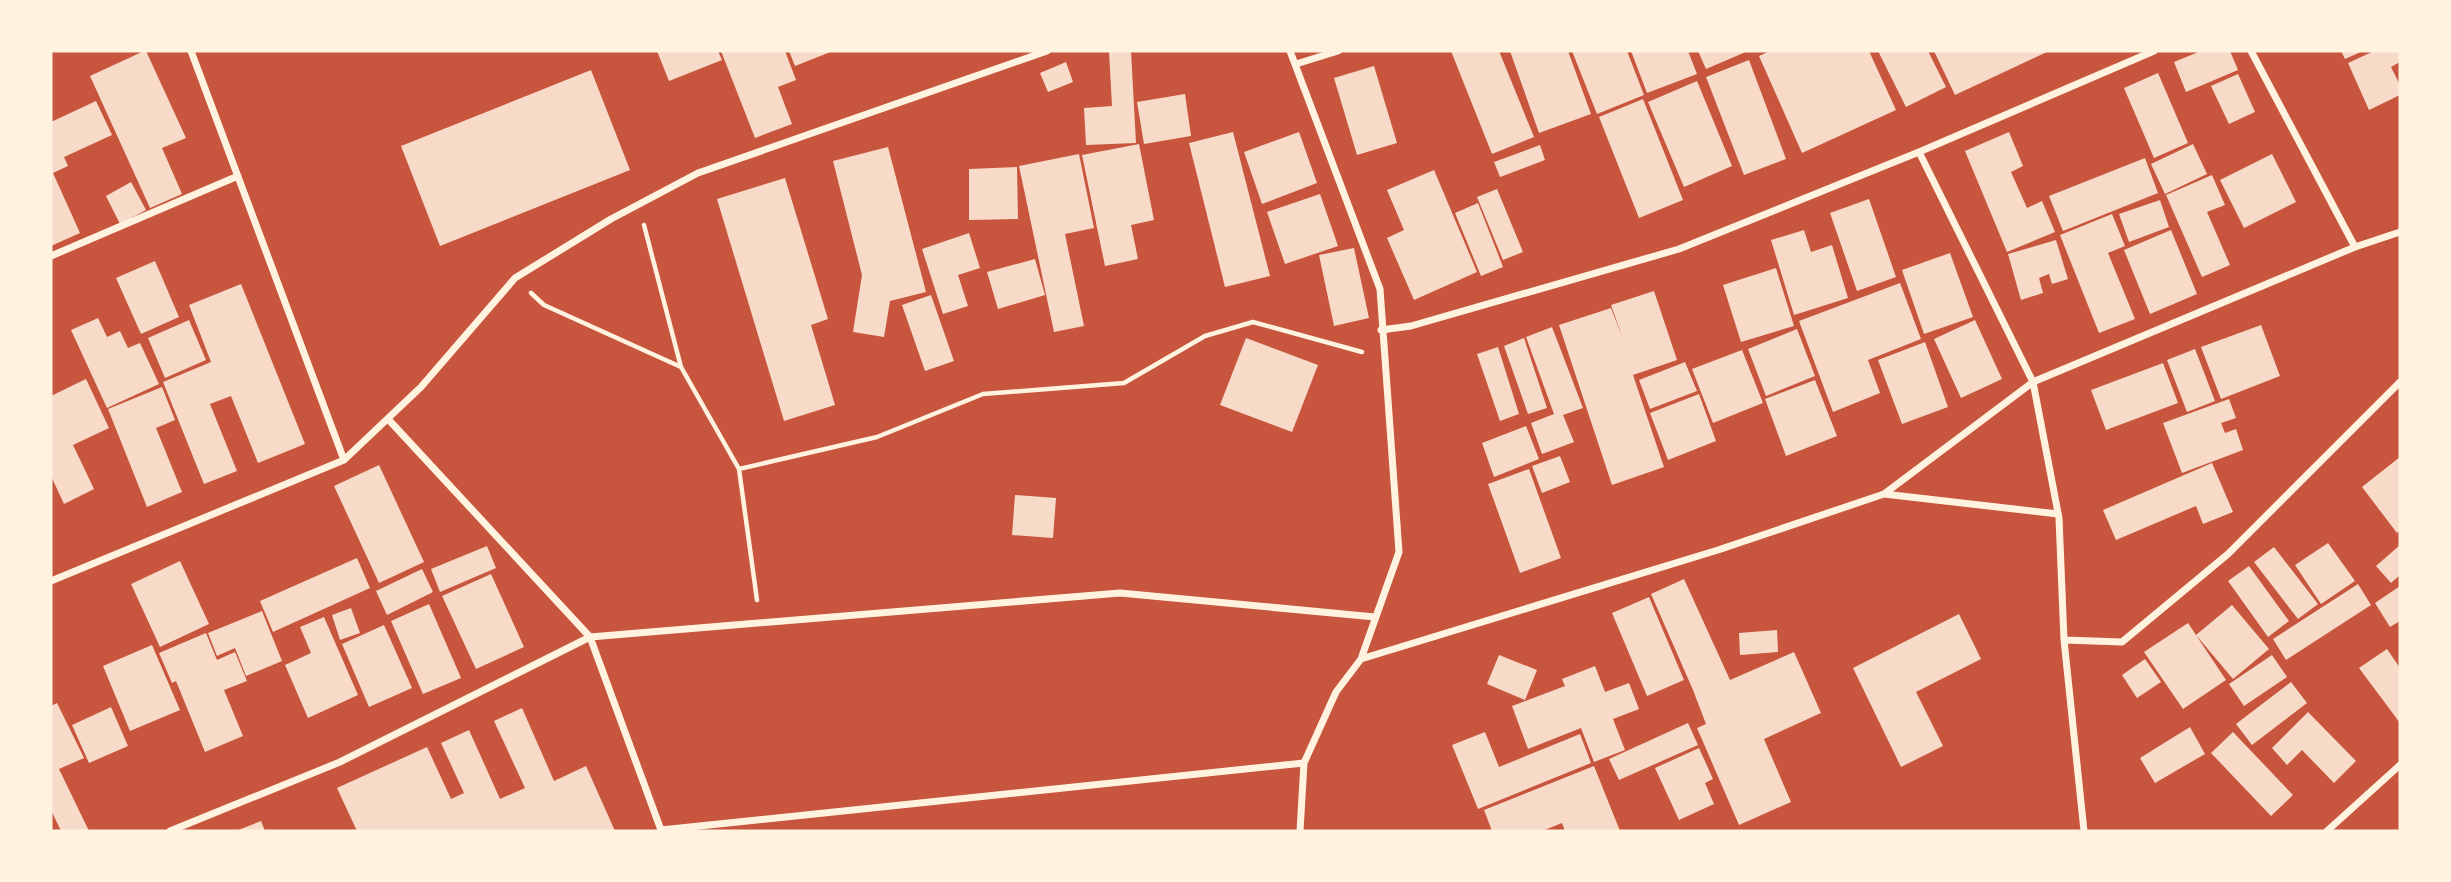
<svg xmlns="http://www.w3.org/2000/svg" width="2451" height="882" font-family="'Noto Serif',serif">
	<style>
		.building { fill: #f7dbc8 }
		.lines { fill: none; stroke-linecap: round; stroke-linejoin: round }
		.path { stroke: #fff3e0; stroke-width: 4.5 }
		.minor { stroke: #fff3e0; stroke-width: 7 }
	</style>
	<rect width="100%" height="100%" fill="#c8553d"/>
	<path class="building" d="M144,51H146L186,138L162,148L182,194L150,208L90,76Z
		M657,51H718L722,60L669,81Z
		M721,51H785L796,80L778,87L792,124L755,138Z
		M789,51H833L795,66Z
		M1109,51H1131L1136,143L1086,145L1084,108L1112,106Z
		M1451,51H1499L1534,137L1492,154Z
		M1510,51H1568L1591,114L1539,133Z
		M1572,51H1627L1644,95L1597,114Z
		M1631,51H1688L1697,74L1647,93Z
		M1698,51H1748L1706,69Z
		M1770,51H1869L1896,110L1802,153L1759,56Z
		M1878,51H1928L1946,87L1906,107Z
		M1934,51H2049L1955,95Z
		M2201,51H2230L2238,70L2186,92L2174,62Z
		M2341,51H2363L2345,59Z
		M2374,51H2400V62L2391,67L2400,85V95L2369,110L2348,63Z
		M1749,60L1786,159L1744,175L1706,77Z
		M1066,62L1073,82L1048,92L1040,73Z
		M1374,66L1397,143L1357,155L1334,78Z
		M591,70L630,170L440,246L401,146Z
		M2158,73L2188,143L2154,158L2124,88Z
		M2238,74L2255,112L2229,124L2211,86Z
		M1697,81L1732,166L1684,187L1648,102Z
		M1185,94L1191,136L1144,144L1137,102Z
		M1643,99L1683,200L1639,218L1599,117Z
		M96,101L112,135L64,157L68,166L53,173L80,233L51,246V122Z
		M1233,132L1270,276L1225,287L1189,143Z
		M1299,132L1317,183L1262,204L1244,152Z
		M2009,132L2023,166L2011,172L2027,208L2042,201L2055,232L2007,252L1965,151Z
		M1139,144L1154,220L1131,225L1138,259L1105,266L1082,155Z
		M2193,144L2207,174L2165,194L2151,164Z
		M1540,145L1545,160L1500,177L1494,162Z
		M888,147L926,292L890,301L884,337L853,332L862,275L833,161Z
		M1079,154L1094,228L1065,234L1084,326L1054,332L1019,166Z
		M2272,154L2296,202L2244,228L2220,180Z
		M2145,158L2158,193L2063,231L2049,196Z
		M1017,167L1018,219L969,220V169Z
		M1434,170L1477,272L1414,300L1387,238L1404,230L1387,190Z
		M2212,175L2225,205L2207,212L2230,265L2202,277L2166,195Z
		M785,178L828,319L811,325L835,405L784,421L717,199Z
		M131,182L146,210L120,224L106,196Z
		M1497,189L1523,252L1503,260L1477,197Z
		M1320,194L1338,246L1285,264L1267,212Z
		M1869,199L1896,277L1857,291L1830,213Z
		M2160,200L2169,227L2129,242L2119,214Z
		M1478,203L1503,267L1481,276L1455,213Z
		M2112,214L2125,246L2108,253L2135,319L2099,333L2060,235Z
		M1804,230L1811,252L1832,245L1848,298L1794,315L1771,240Z
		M2171,230L2197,294L2150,314L2124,250Z
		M969,233L980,268L958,275L968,306L943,314L922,249Z
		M2056,240L2068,279L2052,284L2049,274L2039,278L2043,293L2021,300L2008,254Z
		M1354,248L1369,318L1334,326L1319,255Z
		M1950,253L1973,317L1924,334L1902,270Z
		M1035,259L1045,295L998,309L987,272Z
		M155,261L179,317L141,334L116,278Z
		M1776,268L1794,326L1741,342L1723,285Z
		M1900,283L1921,339L1868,360L1880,393L1833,412L1799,321Z
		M241,284L305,444L258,463L231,396L210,404L237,471L204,484L163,382L211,362L189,305Z
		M1654,291L1677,360L1633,375L1664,467L1612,485L1559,325L1611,308L1623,339L1611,305Z
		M931,295L954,361L925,371L902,305Z
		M98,318L107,337L120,331L128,348L140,343L159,384L107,408L71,330Z
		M189,320L206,360L165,378L148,338Z
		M1975,320L2002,379L1961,398L1934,339Z
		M2261,325L2280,376L2221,399L2201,347Z
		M1552,327L1583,408L1563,415L1574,442L1542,454L1531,423L1554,414L1526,337Z
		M1797,329L1815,376L1766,396L1748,349Z
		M1246,338L1318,365L1292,432L1220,405Z
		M1524,338L1547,408L1528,414L1504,346Z
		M1925,342L1948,407L1902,424L1878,360Z
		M1498,347L1519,414L1500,421L1477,354Z
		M2195,349L2215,401L2187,412L2167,360Z
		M1742,350L1763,403L1713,423L1692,369Z
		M1685,362L1697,391L1650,409L1639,380Z
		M2163,363L2178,403L2106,430L2091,390Z
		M86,379L109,428L73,445L94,489L64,504L51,476V396Z
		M1815,380L1837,436L1786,456L1765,399Z
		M162,387L175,420L156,428L182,492L147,507L108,409Z
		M1699,394L1716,441L1668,460L1650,413Z
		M2229,399L2236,418L2221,423L2225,433L2236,429L2243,450L2182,473L2163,423Z
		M1526,426L1539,459L1494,477L1482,443Z
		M1560,456L1570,482L1542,493L1532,466Z
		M2400,457V530L2397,533L2362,487Z
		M2212,463L2233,512L2203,524L2196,506L2116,540L2103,510Z
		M379,465L424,562L379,583L334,486Z
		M1529,469L1561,558L1520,573L1488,484Z
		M1015,495L1056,498L1053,538L1012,535Z
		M2328,543L2355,581L2321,604L2295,565Z
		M2400,545V575L2391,583L2376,566Z
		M487,546L496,568L440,592L431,569Z
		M2274,547L2318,604L2298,619L2254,562Z
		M357,558L370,588L273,632L260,601Z
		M180,561L209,624L160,647L131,584Z
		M2249,566L2289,621L2268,637L2228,581Z
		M422,569L433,592L387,615L376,591Z
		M491,574L524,647L476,669L442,596Z
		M1684,579L1730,680L1794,652L1821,713L1764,739L1791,802L1739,825L1697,728L1706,724L1693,690L1651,594Z
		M2358,584L2371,605L2286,660L2273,639Z
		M2400,586V621L2390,627L2375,603Z
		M1649,597L1684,680L1647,696L1612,613Z
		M429,604L461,678L423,694L391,621Z
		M2232,605L2269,649L2233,679L2196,635Z
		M351,608L360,633L340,640L332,615Z
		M262,611L282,661L246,676L235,648L217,656L208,633Z
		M1959,614L1981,659L1916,692L1943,746L1901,767L1853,668Z
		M324,617L358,695L308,718L285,665L311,653L300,627Z
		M2188,623L2226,680L2183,709L2144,652Z
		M384,625L412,688L369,707L342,644Z
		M1777,630L1778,652L1740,655L1739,633Z
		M206,633L217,660L235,652L247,681L224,690L243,736L205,752L176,681L172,683L159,653Z
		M152,645L180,710L130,731L103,666Z
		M2387,649L2400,668V723L2359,668Z
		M1499,655L1537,670L1525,700L1487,684Z
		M2272,655L2287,677L2244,706L2229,684Z
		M2145,659L2161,682L2137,698L2122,675Z
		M1595,666L1605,692L1629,683L1639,709L1613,719L1625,750L1594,762L1581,728L1528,749L1512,706L1565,686L1562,679Z
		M2291,682L2307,703L2252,745L2236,724Z
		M57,703L84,758L59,769L89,831H61L51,810V706Z
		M111,707L128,746L89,763L72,725Z
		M522,708L554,781L586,766L615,831H357L337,788L427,747L451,799L464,793L441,743L469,730L500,799L525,788L494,721Z
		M2308,712L2356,761L2334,783L2302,750L2287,765L2272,748Z
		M1688,723L1698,745L1619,780L1609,759Z
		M2190,727L2205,754L2155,783L2140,758Z
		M1485,732L1499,767L1580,734L1591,763L1478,809L1452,745Z
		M2233,732L2293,795L2271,816L2211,753Z
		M1699,748L1713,779L1705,783L1714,804L1679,820L1655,768Z
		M1594,766L1620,831H1565L1562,823L1542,831H1492L1484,810Z
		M261,821L265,831H236Z"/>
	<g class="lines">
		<path class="path" d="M644,225L681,367L739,469L877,437L983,394L1124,383L1205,336L1253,322L1362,352
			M531,293L544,305L681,367
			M739,469L757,600"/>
		<path class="minor" d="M191,51L344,460
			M1290,51L1380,289L1399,552L1361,659L1336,692L1304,763L1300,831
			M2251,51L2355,247
			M1296,64L1338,51
			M1919,152L2033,382L2059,518L2064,640L2084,831
			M51,256L238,176
			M1381,330L1411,326L1679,249L1919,152L2154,51
			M388,419L590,637L661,830L1304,763
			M1884,494L2058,514
			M51,581L344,460L421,387L515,278L611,219L698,173L1047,51
			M2064,640L2122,642L2228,554L2400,382
			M1361,659L1718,550L1884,494L2033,382L2355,247L2400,232
			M170,831L340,762L590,637L1120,593L1375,617
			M2327,831L2400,765"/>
	</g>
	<rect width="2451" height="882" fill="none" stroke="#fff3e0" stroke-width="105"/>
</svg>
